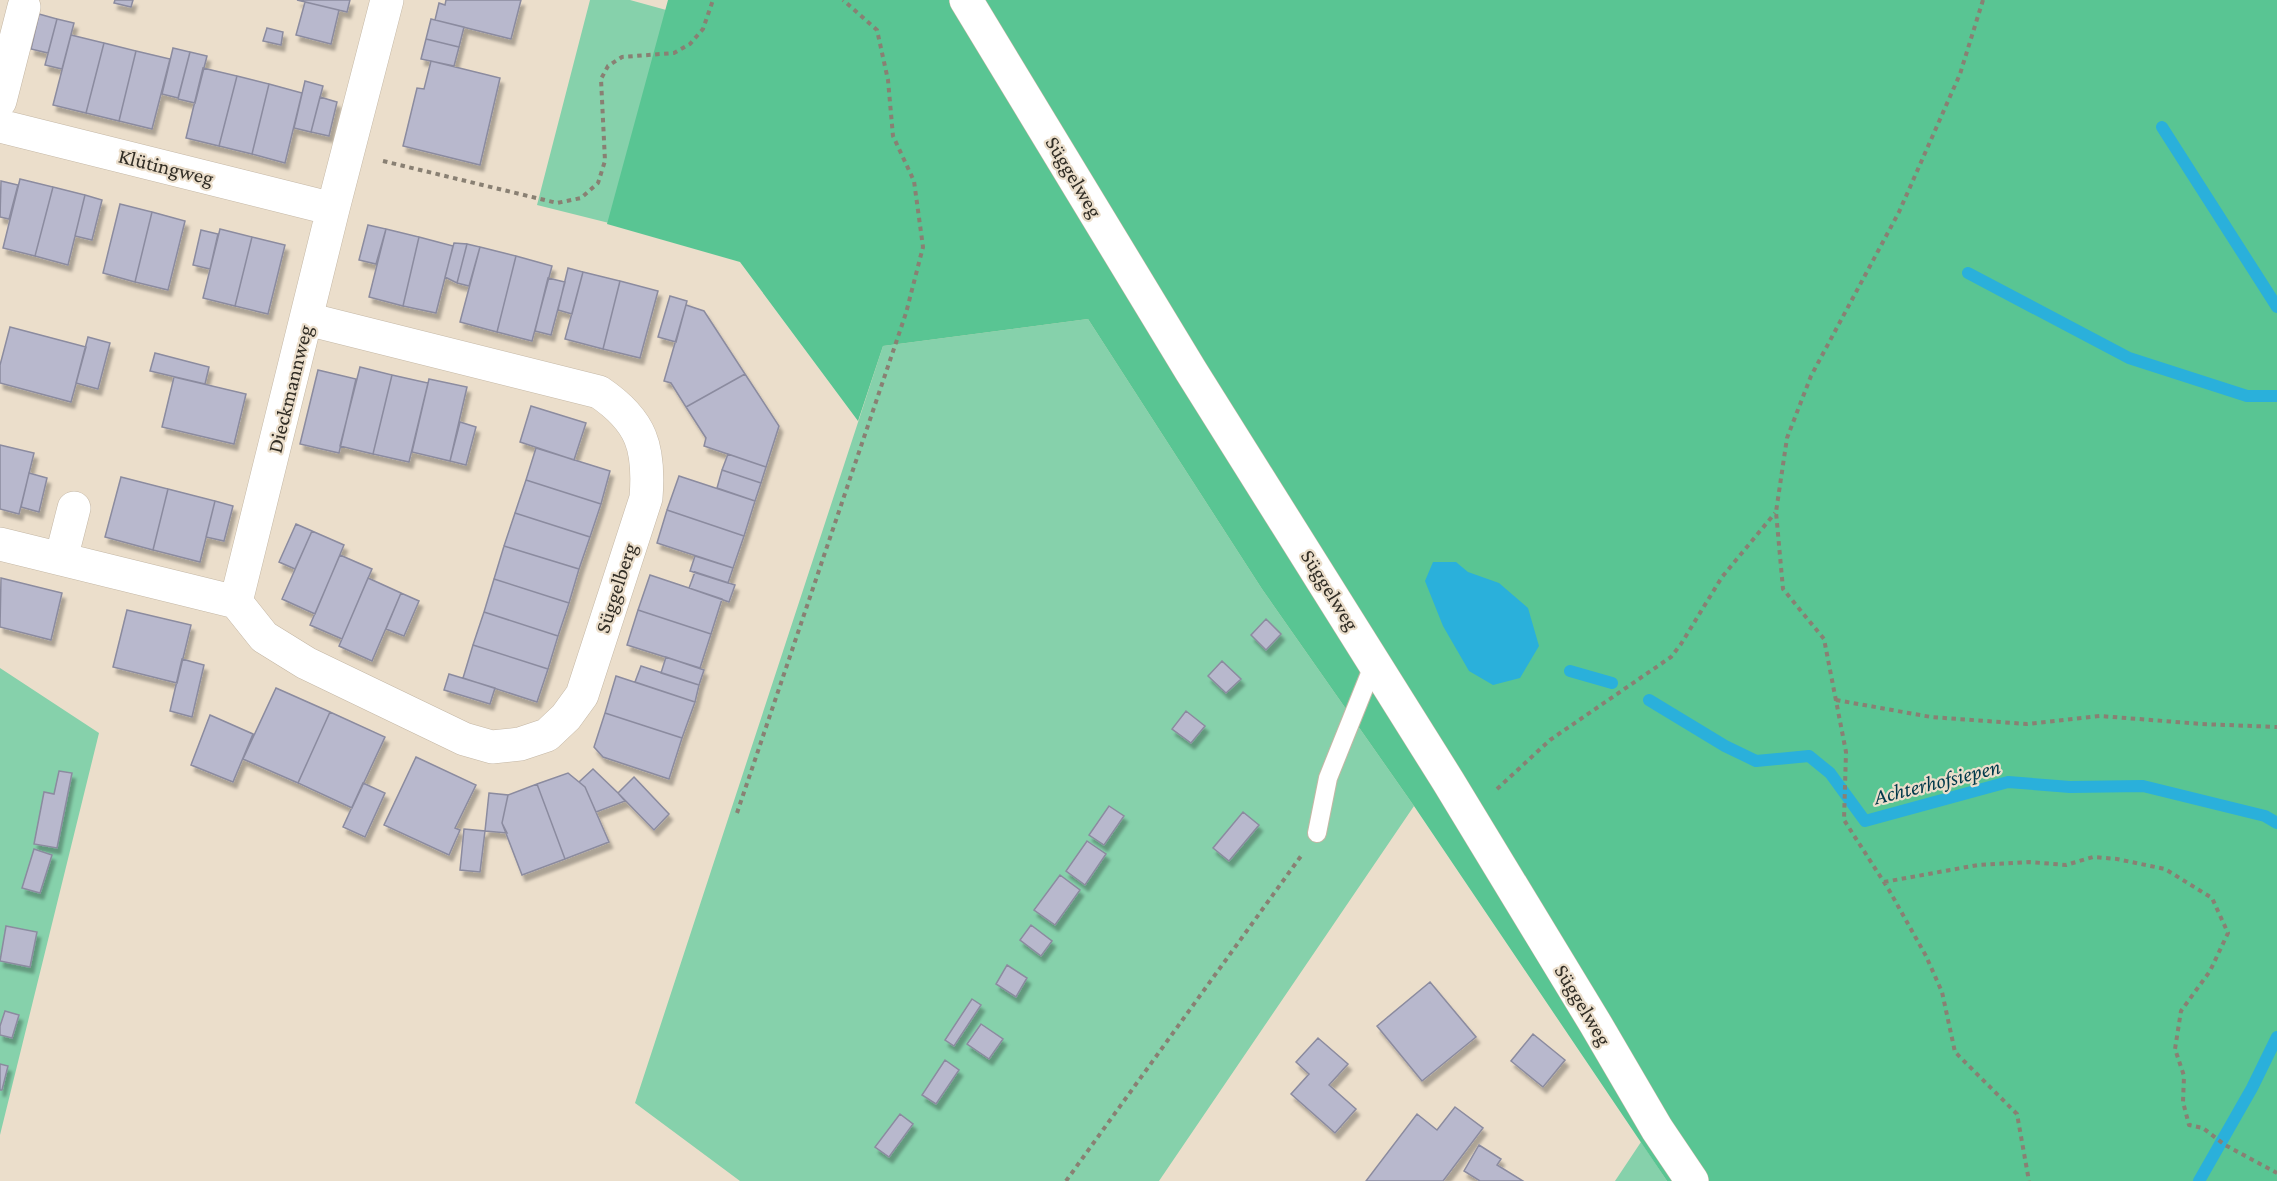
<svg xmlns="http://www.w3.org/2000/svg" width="2277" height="1181" font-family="'Crimson Pro',serif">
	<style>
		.green { fill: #86d1ab }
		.forest { fill: #59c593 }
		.water { fill: #2ab0db }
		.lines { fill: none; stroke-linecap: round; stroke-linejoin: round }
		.stream { stroke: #2ab0db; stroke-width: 12 }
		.building { fill: #b8b8cd; stroke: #8b8b9f; stroke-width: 1.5; filter: url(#shadow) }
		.service-casing { stroke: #c4b7a5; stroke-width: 20 }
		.minor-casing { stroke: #c4b7a5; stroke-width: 34 }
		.path { stroke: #898073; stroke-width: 4; stroke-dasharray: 4.5 4.5; stroke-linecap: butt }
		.service { stroke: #fff; stroke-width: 18 }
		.minor { stroke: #fff; stroke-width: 33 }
		.labels { text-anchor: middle; stroke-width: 4.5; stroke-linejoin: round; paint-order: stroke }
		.street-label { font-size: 21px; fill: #312d25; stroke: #ebdecb }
		.water-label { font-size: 22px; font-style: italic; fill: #00394a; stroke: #ebdecb }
	</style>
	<defs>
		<filter id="shadow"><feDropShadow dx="3.5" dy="6" stdDeviation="1.5" flood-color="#0004"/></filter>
	</defs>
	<rect width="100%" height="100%" fill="#ebdecb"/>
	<path class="green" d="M590,0H630L724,26L609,223L537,205Z
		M1088,319L1262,589L1414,806L1159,1181H740L635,1103L883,346Z
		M0,668L99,733L0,1135Z
		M1641,1142L1667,1181H1615Z"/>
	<path class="forest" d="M668,0H2277V1181H1667L1414,806L1262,589L1088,319L883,346L858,421L740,262L607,224Z"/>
	<path class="water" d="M1433,562H1456L1468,572L1499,583L1528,608L1539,646L1520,678L1493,685L1469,671L1443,626L1425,581Z"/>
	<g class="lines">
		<path class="stream" d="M2162,127L2277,307
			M1968,273L2129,358L2247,396H2277
			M1570,671L1612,683
			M1649,700L1725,746L1756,761L1809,756L1830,773L1865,821L2008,782L2070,787L2143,786L2265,816L2277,823
			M2199,1181L2252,1088L2277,1037"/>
	</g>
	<path class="building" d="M115,0H133L131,7L114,3Z
		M297,0H350L347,12Z
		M446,0H521L511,39L435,20L439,3L445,5Z
		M305,2L339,10L331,44L296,35Z
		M39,14L57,19L48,53L31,49Z
		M57,19L74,23L62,69L45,65Z
		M431,19L464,27L459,47L426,39Z
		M267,28L283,32L281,45L263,41Z
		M71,35L104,43L86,113L53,105Z
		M426,39L459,47L454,66L421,59Z
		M104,43L136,51L119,121L86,113Z
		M173,48L190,52L178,98L162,94Z
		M136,51L170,59L152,129L119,121Z
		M190,52L207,56L195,103L178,99Z
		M431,61L500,78L480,165L403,146L417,88L424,89Z
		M203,68L237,76L219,146L186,138Z
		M237,76L269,84L252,154L219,146Z
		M305,81L323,86L311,132L294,128Z
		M269,84L302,93L285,163L252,154Z
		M320,97L337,102L329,136L311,132Z
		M20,179L53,187L35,256L3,248Z
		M1,181L18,185L9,219L0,217Z
		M53,187L85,195L68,265L35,256Z
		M85,195L102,200L92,240L75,236Z
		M120,204L152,212L135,282L103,273Z
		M152,212L185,221L168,290L135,282Z
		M368,225L386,229L376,264L359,260Z
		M220,229L252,237L235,306L203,298Z
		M386,229L419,237L403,306L369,297Z
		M201,230L218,234L210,269L193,265Z
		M252,237L285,245L268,314L235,306Z
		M419,237L453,246L436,313L403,306Z
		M454,243L467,244L457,283L445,277Z
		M467,244L480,247L469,286L457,283Z
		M480,247L516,256L497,332L460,322Z
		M516,256L552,266L532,341L497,332Z
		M568,268L583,272L572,314L558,310Z
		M583,272L620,281L603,349L565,339Z
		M548,278L565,282L551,335L535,331Z
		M620,281L658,291L640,358L603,349Z
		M670,296L687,301L676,342L658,337Z
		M686,305L704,311L745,374L686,407L671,383L664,381Z
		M10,327L86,347L71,402L0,383V365Z
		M88,337L110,343L98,389L76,383Z
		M155,353L209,367L205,384L150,371Z
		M360,367L392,375L373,454L340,446Z
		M318,370L356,379L339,453L300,444Z
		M745,374L779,426L766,467L704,446L706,438L686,407Z
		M392,375L428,383L409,462L373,454Z
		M174,377L246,394L234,444L162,427Z
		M429,379L467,387L450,461L412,452Z
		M531,406L586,423L574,460L520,442Z
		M460,422L476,427L466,465L450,461Z
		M0,445L34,453L19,514L0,509Z
		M536,448L610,471L601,504L526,480Z
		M728,454L766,467L761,483L722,470Z
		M722,470L761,483L755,501L717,488Z
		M29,473L47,478L39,512L21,507Z
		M679,476L755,501L744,536L667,510Z
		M121,477L168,489L153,550L105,537Z
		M526,480L601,504L590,537L515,513Z
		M168,489L215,501L200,562L153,550Z
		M215,501L233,506L224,541L206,537Z
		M667,510L744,536L733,568L657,543Z
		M515,513L590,537L579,569L504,546Z
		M296,524L312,531L295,569L279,562Z
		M312,531L344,545L315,614L282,599Z
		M504,546L579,569L569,603L494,579Z
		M340,555L372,569L342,639L310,625Z
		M695,556L733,568L728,583L690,571Z
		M695,572L735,585L729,602L689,588Z
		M650,575L722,599L711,634L638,610Z
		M1,578L62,593L51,640L0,627Z
		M368,578L401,593L372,661L339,646Z
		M494,579L569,603L558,636L484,612Z
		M401,593L419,601L404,636L386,629Z
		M127,610L191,625L177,683L113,667Z
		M638,610L711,634L700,668L627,645Z
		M484,612L558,636L548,669L473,645Z
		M1266,619L1281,634L1266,650L1251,635Z
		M473,645L548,669L537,702L463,678Z
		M666,657L704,670L699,685L661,673Z
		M182,659L204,665L192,717L170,711Z
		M1222,661L1241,679L1226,693L1208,676Z
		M641,666L699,685L695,702L635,682Z
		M449,674L495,688L490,704L444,690Z
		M616,676L695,702L682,738L605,713Z
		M276,688L330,712L298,783L243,759Z
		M1186,711L1205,726L1191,743L1172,729Z
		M330,712L385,737L352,808L298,783Z
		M605,713L682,738L669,779L603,757L594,747Z
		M210,715L253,734L233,782L191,765Z
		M416,757L476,785L455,828L460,830L449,855L384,825Z
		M593,769L618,793L625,801L596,812L585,787L579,782Z
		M59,771L72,773L57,848L34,844L44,792L54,794Z
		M568,773L585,787L609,842L565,859L537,784Z
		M634,777L669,814L654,830L618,793Z
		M363,783L385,793L365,837L343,827Z
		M537,784L565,859L522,875L502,823L508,795Z
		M489,793L508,795L502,823L507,833L485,831Z
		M1109,806L1124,816L1104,845L1089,835Z
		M1243,812L1259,825L1229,861L1213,848Z
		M464,829L485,831L480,872L460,870Z
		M1087,841L1106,854L1085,885L1066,871Z
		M34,849L52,855L40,893L22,888Z
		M1060,875L1080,890L1055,925L1034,910Z
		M1031,925L1052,941L1041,956L1020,940Z
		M6,926L37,932L30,967L0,961Z
		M1007,965L1027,978L1016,997L996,984Z
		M1430,982L1476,1037L1422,1081L1377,1026Z
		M972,999L981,1005L954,1046L945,1040Z
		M5,1011L19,1015L12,1038L0,1035V1026Z
		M981,1024L1003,1039L989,1059L967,1044Z
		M1533,1034L1565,1060L1543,1087L1511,1061Z
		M1318,1038L1348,1064L1329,1085L1356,1109L1335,1133L1291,1094L1309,1074L1296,1062Z
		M945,1060L959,1070L936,1104L922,1095Z
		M0,1064L8,1066L2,1090H0Z
		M1455,1107L1483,1128L1443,1181H1366L1417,1114L1437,1130Z
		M900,1114L913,1124L889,1157L875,1147Z
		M1479,1145L1501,1159L1497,1165L1523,1181H1480L1464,1171Z"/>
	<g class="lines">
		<defs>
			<path id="service" d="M1317,833L1328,778L1375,661"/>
			<path id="minor" d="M966,0L1191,371L1448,781L1595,1023L1657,1129L1692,1181
				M0,101L24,7
				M0,126L333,209
				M0,544L236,602
				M61,559L74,508
				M236,602L264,637L306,663L464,739L492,747L520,744L547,735L566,717L582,695L646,498C650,448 642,421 599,392L307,319
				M236,602L333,209L387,0"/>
		</defs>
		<use href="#service" class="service-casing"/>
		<use href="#minor" class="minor-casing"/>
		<path class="path" d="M1983,0L1960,74L1899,212L1811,376L1787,438L1776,512L1783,589L1824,639L1846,752L1844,820L1889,890L1926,956L1942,992L1955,1052L2017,1114L2029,1181
			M383,161L557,203L581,198L598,183L605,161L601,79L608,66L622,57L674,53L690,44L703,29L713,0
			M1836,700L1931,717L2027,724L2100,716L2202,724L2277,727
			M1497,789L1550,740L1671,657L1681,644L1722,577L1775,513
			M737,813L906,313L923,247L914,181L893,136L888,80L877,30L843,0
			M1884,882L1978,865L2029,862L2066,865L2093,857L2117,859L2165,869L2212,898L2228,933L2210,971L2181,1011L2175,1049L2184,1076L2183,1102L2189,1125L2203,1128L2225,1145L2277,1173
			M1066,1181L1301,856"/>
		<use href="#service" class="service"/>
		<use href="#minor" class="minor"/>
	</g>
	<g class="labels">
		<g class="street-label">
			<text transform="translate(166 167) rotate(14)" y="7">Klütingweg</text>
			<text transform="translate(1074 177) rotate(59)" y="7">Süggelweg</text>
			<text transform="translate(290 389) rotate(-76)" y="7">Dieckmannweg</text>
			<text transform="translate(616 588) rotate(-72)" y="7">Süggelberg</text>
			<text transform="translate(1330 590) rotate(58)" y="7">Süggelweg</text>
			<text transform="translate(1583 1005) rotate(59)" y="7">Süggelweg</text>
		</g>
		<g class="water-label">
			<text transform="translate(1937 781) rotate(-14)" y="8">Achterhofsiepen</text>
		</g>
	</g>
</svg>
